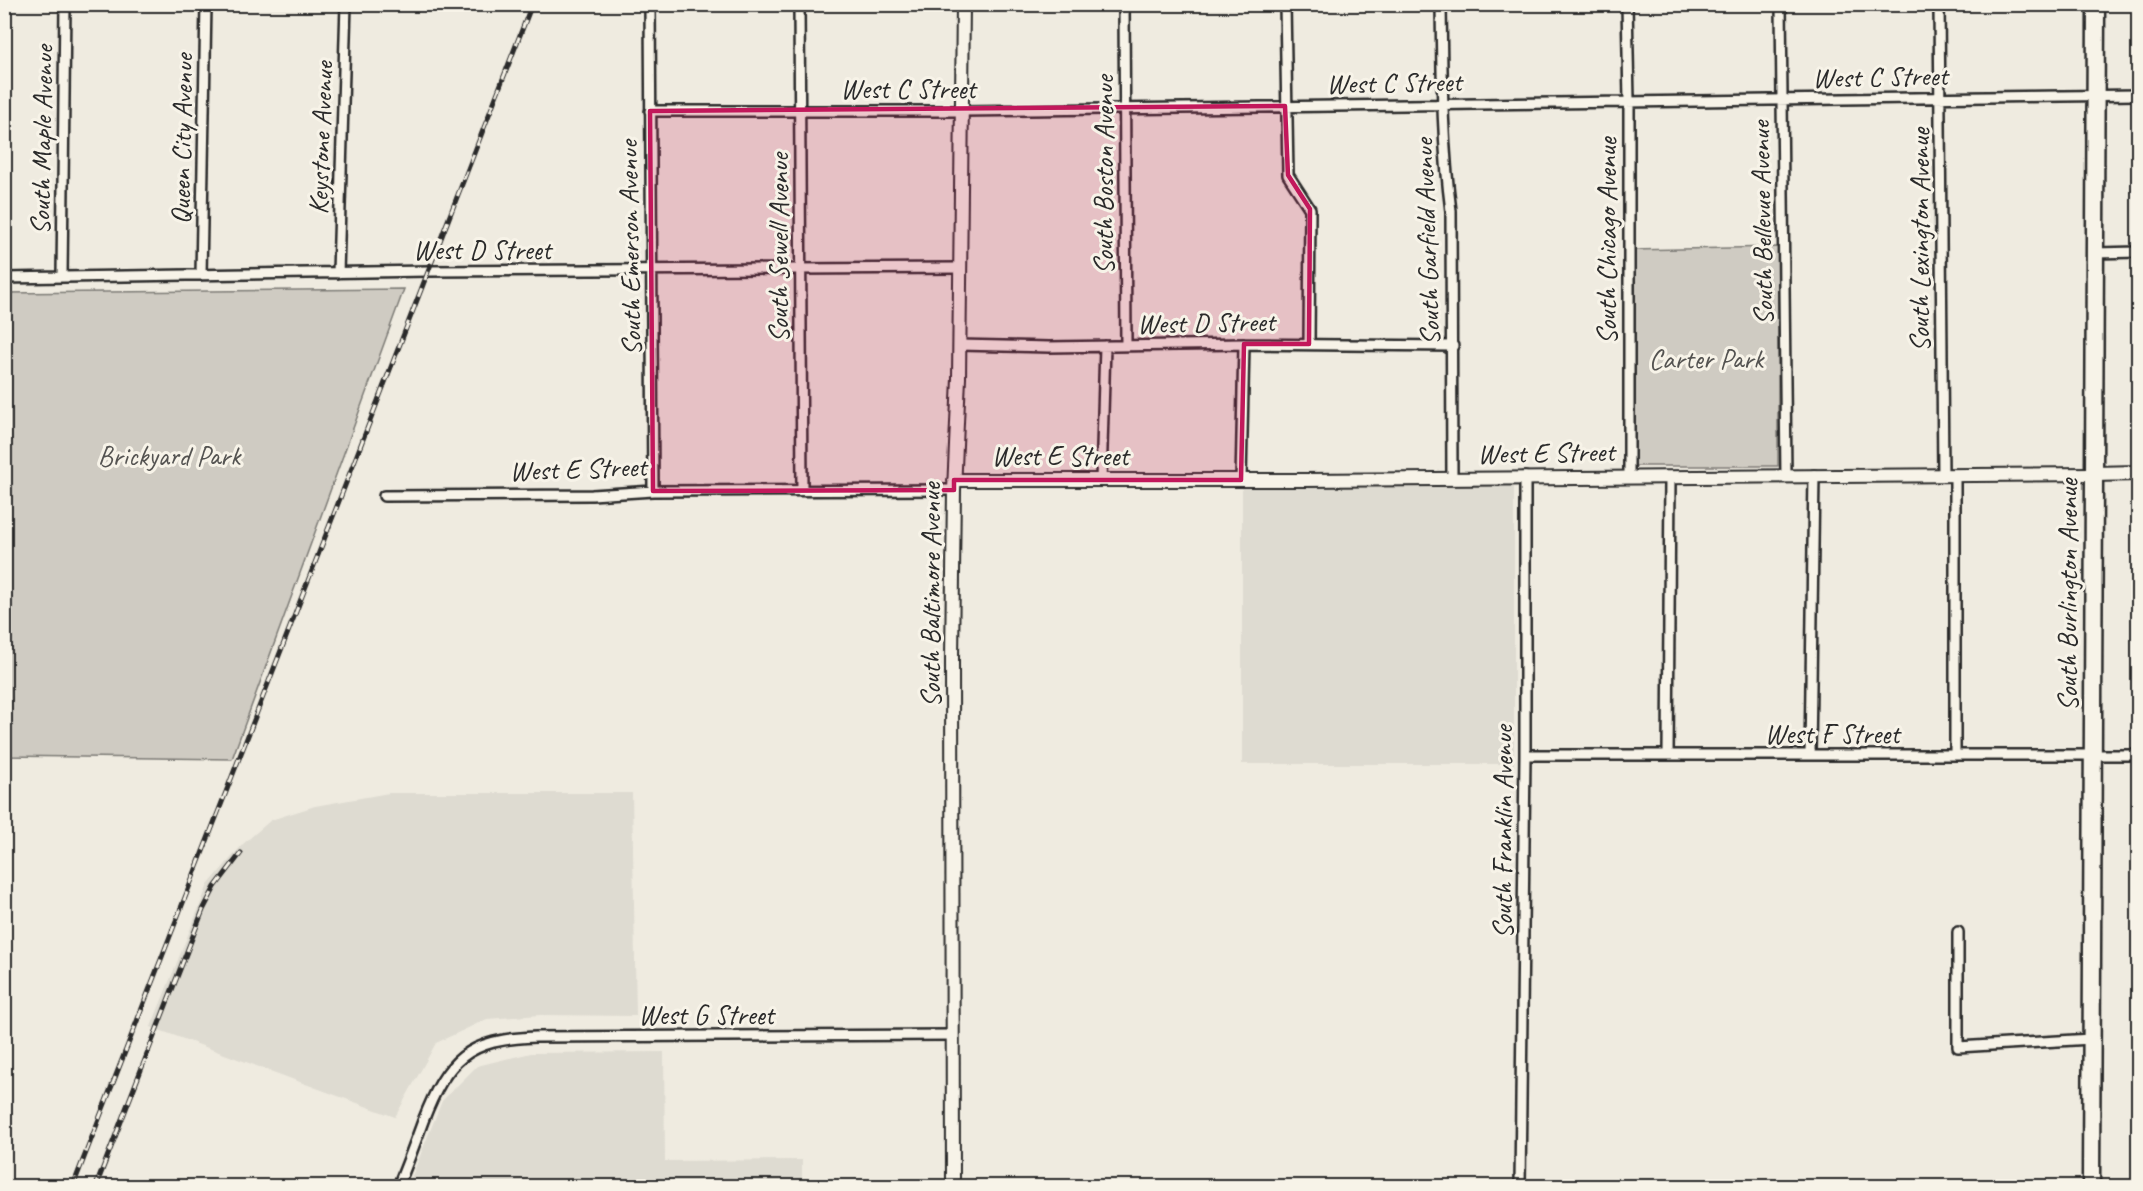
<svg xmlns="http://www.w3.org/2000/svg" width="2143" height="1191" font-family="Caveat,sans-serif">
	<style>
		.built { fill: #dedbd1 }
		.green { fill: #cfcbc2; stroke: #7d7b76; stroke-width: 1.5 }
		.lines { fill: none; stroke-linecap: round; stroke-linejoin: round }
		.minor-casing { stroke: #2b2b2b; stroke-width: 14 }
		.tertiary-casing { stroke: #2b2b2b; stroke-width: 16 }
		.secondary-casing { stroke: #2b2b2b; stroke-width: 18 }
		.trunk-casing { stroke: #2b2b2b; stroke-width: 21 }
		.minor { stroke: #f7f3e8; stroke-width: 9 }
		.tertiary { stroke: #f7f3e8; stroke-width: 12 }
		.secondary { stroke: #f7f3e8; stroke-width: 14 }
		.trunk { stroke: #f7f3e8; stroke-width: 16 }
		.rail-casing { stroke: #2b2b2b; stroke-width: 5 }
		.rail { stroke: #f7f3e8; stroke-width: 3; stroke-dasharray: 9; stroke-linecap: butt }
		.marked { fill: #c2185b; fill-opacity: 0.2; stroke: #c2185b; stroke-width: 4.5; stroke-linejoin: round }
		.labels { text-anchor: middle; stroke-width: 6; stroke-linejoin: round; paint-order: stroke }
		.street-label { font-size: 28px; fill: #2b2b2b; stroke: #f7f3e8 }
		.park-label { font-size: 28px; fill: #545351; stroke: #f7f3e8 }
	</style>
	<rect width="100%" height="100%" fill="#efebe0"/>
	<filter id="ink" filterUnits="userSpaceOnUse"><feTurbulence type="fractalNoise" baseFrequency=".0167" numOctaves="2"/><feDisplacementMap in="SourceGraphic" scale="12" xChannelSelector="R" yChannelSelector="G"/><feConvolveMatrix kernelMatrix="1 2 1 2 8 2 1 2 1" color-interpolation-filters="sRGB"/></filter>
	<g filter="url(#ink)">
		<path class="built" d="M1242,484H1514V764H1242Z
			M389,793H632L636,1016L540,1015L487,1019L436,1043L395,1117L151,1027L208,885L243,844L271,820L315,806Z
			M664,1052L665,1161L802,1160V1186H408L442,1101L477,1066L531,1053Z"/>
		<path class="green" d="M1778,247V466H1635L1632,250Z
			M404,289L232,759L5,756V293Z"/>
		<g class="lines">
			<defs>
				<path id="minor" d="M650,4L653,491
					M799,4L802,490
					M1124,4L1126,346
					M1285,4L1288,175L1310,209L1309,344
					M1441,4C1442,74 1442,143 1451,211L1452,479
					M1627,4L1629,101V477
					M1781,4L1786,476
					M1939,4L1943,475
					M650,111H961L2138,95
					M2095,253L2138,252
					M338,273L346,4
					M201,275L206,4
					M62,276L65,4
					M4,278L428,271L959,268
					M959,345L1049,347L1244,344L1453,346
					M1241,480L1244,344
					M1101,481L1105,346
					M384,496L592,495L653,491L954,490
					M1525,755H2138
					M1668,755L1670,477
					M1810,755L1814,475
					M1955,755V475
					M1958,932V1047L2091,1039
					M398,1186C407,1165 415,1143 423,1121C447,1059 468,1039 536,1037L953,1035
					M1520,1186L1525,755V477"/>
				<path id="tertiary" d="M954,480H1304L2094,474
					M953,1186L952,659L954,490L959,378L963,4"/>
				<path id="secondary" d="M2094,474L2138,473"/>
				<path id="trunk" d="M2091,1186L2096,4"/>
			</defs>
			<use href="#minor" class="minor-casing"/>
			<use href="#tertiary" class="tertiary-casing"/>
			<use href="#secondary" class="secondary-casing"/>
			<use href="#trunk" class="trunk-casing"/>
			<use href="#minor" class="minor"/>
			<use href="#tertiary" class="tertiary"/>
			<use href="#secondary" class="secondary"/>
			<use href="#trunk" class="trunk"/>
			<defs>
				<path id="rail" d="M73,1186L532,4
					M96,1186L203,910L215,887L241,853
					M116,1186L117,1184"/>
			</defs>
			<use href="#rail" class="rail-casing"/>
			<use href="#rail" class="rail"/>
		</g>
	</g>
	<path class="marked" d="M1285,106L1288,175L1310,209L1309,344H1244L1241,480H954V490L653,491L650,111Z"/>
	<g class="labels">
		<g class="street-label">
			<text transform="translate(1880 76) rotate(-1)" y="10">West C Street</text>
			<text transform="translate(1394 82) rotate(-1)" y="10">West C Street</text>
			<text x="908" y="98">West C Street</text>
			<text transform="translate(320 138) rotate(-88)" y="10">Keystone Avenue</text>
			<text transform="translate(181 139) rotate(-89)" y="10">Queen City Avenue</text>
			<text transform="translate(41 140) rotate(-89)" y="10">South Maple Avenue</text>
			<text transform="translate(1103 175) rotate(-90)" y="10">South Boston Avenue</text>
			<text transform="translate(1761 223) rotate(-91)" y="10">South Bellevue Avenue</text>
			<text transform="translate(1919 240) rotate(-90)" y="10">South Lexington Avenue</text>
			<text transform="translate(1606 241) rotate(-90)" y="10">South Chicago Avenue</text>
			<text transform="translate(1426 242) rotate(-92)" y="10">South Garfield Avenue</text>
			<text transform="translate(629 248) rotate(-91)" y="10">South Emerson Avenue</text>
			<text transform="translate(778 248) rotate(-90)" y="10">South Sewell Avenue</text>
			<text x="482" y="259">West D Street</text>
			<text transform="translate(1206 322) rotate(-1)" y="10">West D Street</text>
			<text transform="translate(1546 452) rotate(-1)" y="10">West E Street</text>
			<text x="1060" y="465">West E Street</text>
			<text transform="translate(578 468) rotate(-2)" y="10">West E Street</text>
			<text transform="translate(930 595) rotate(-90)" y="10">South Baltimore Avenue</text>
			<text transform="translate(2067 595) rotate(-90)" y="10">South Burlington Avenue</text>
			<text x="1832" y="743">West F Street</text>
			<text transform="translate(1502 832) rotate(-90)" y="10">South Franklin Avenue</text>
			<text x="706" y="1024">West G Street</text>
		</g>
		<g class="park-label">
			<text x="1706" y="368">Carter Park</text>
			<text x="169" y="465">Brickyard Park</text>
		</g>
	</g>
	<rect width="2143" height="1191" fill="none" stroke="#f7f3e8" stroke-width="24"/>
	<rect x="12" y="12" width="2119" height="1167" fill="none" stroke="#2b2b2b" stroke-width="2" filter="url(#ink)"/>
</svg>
